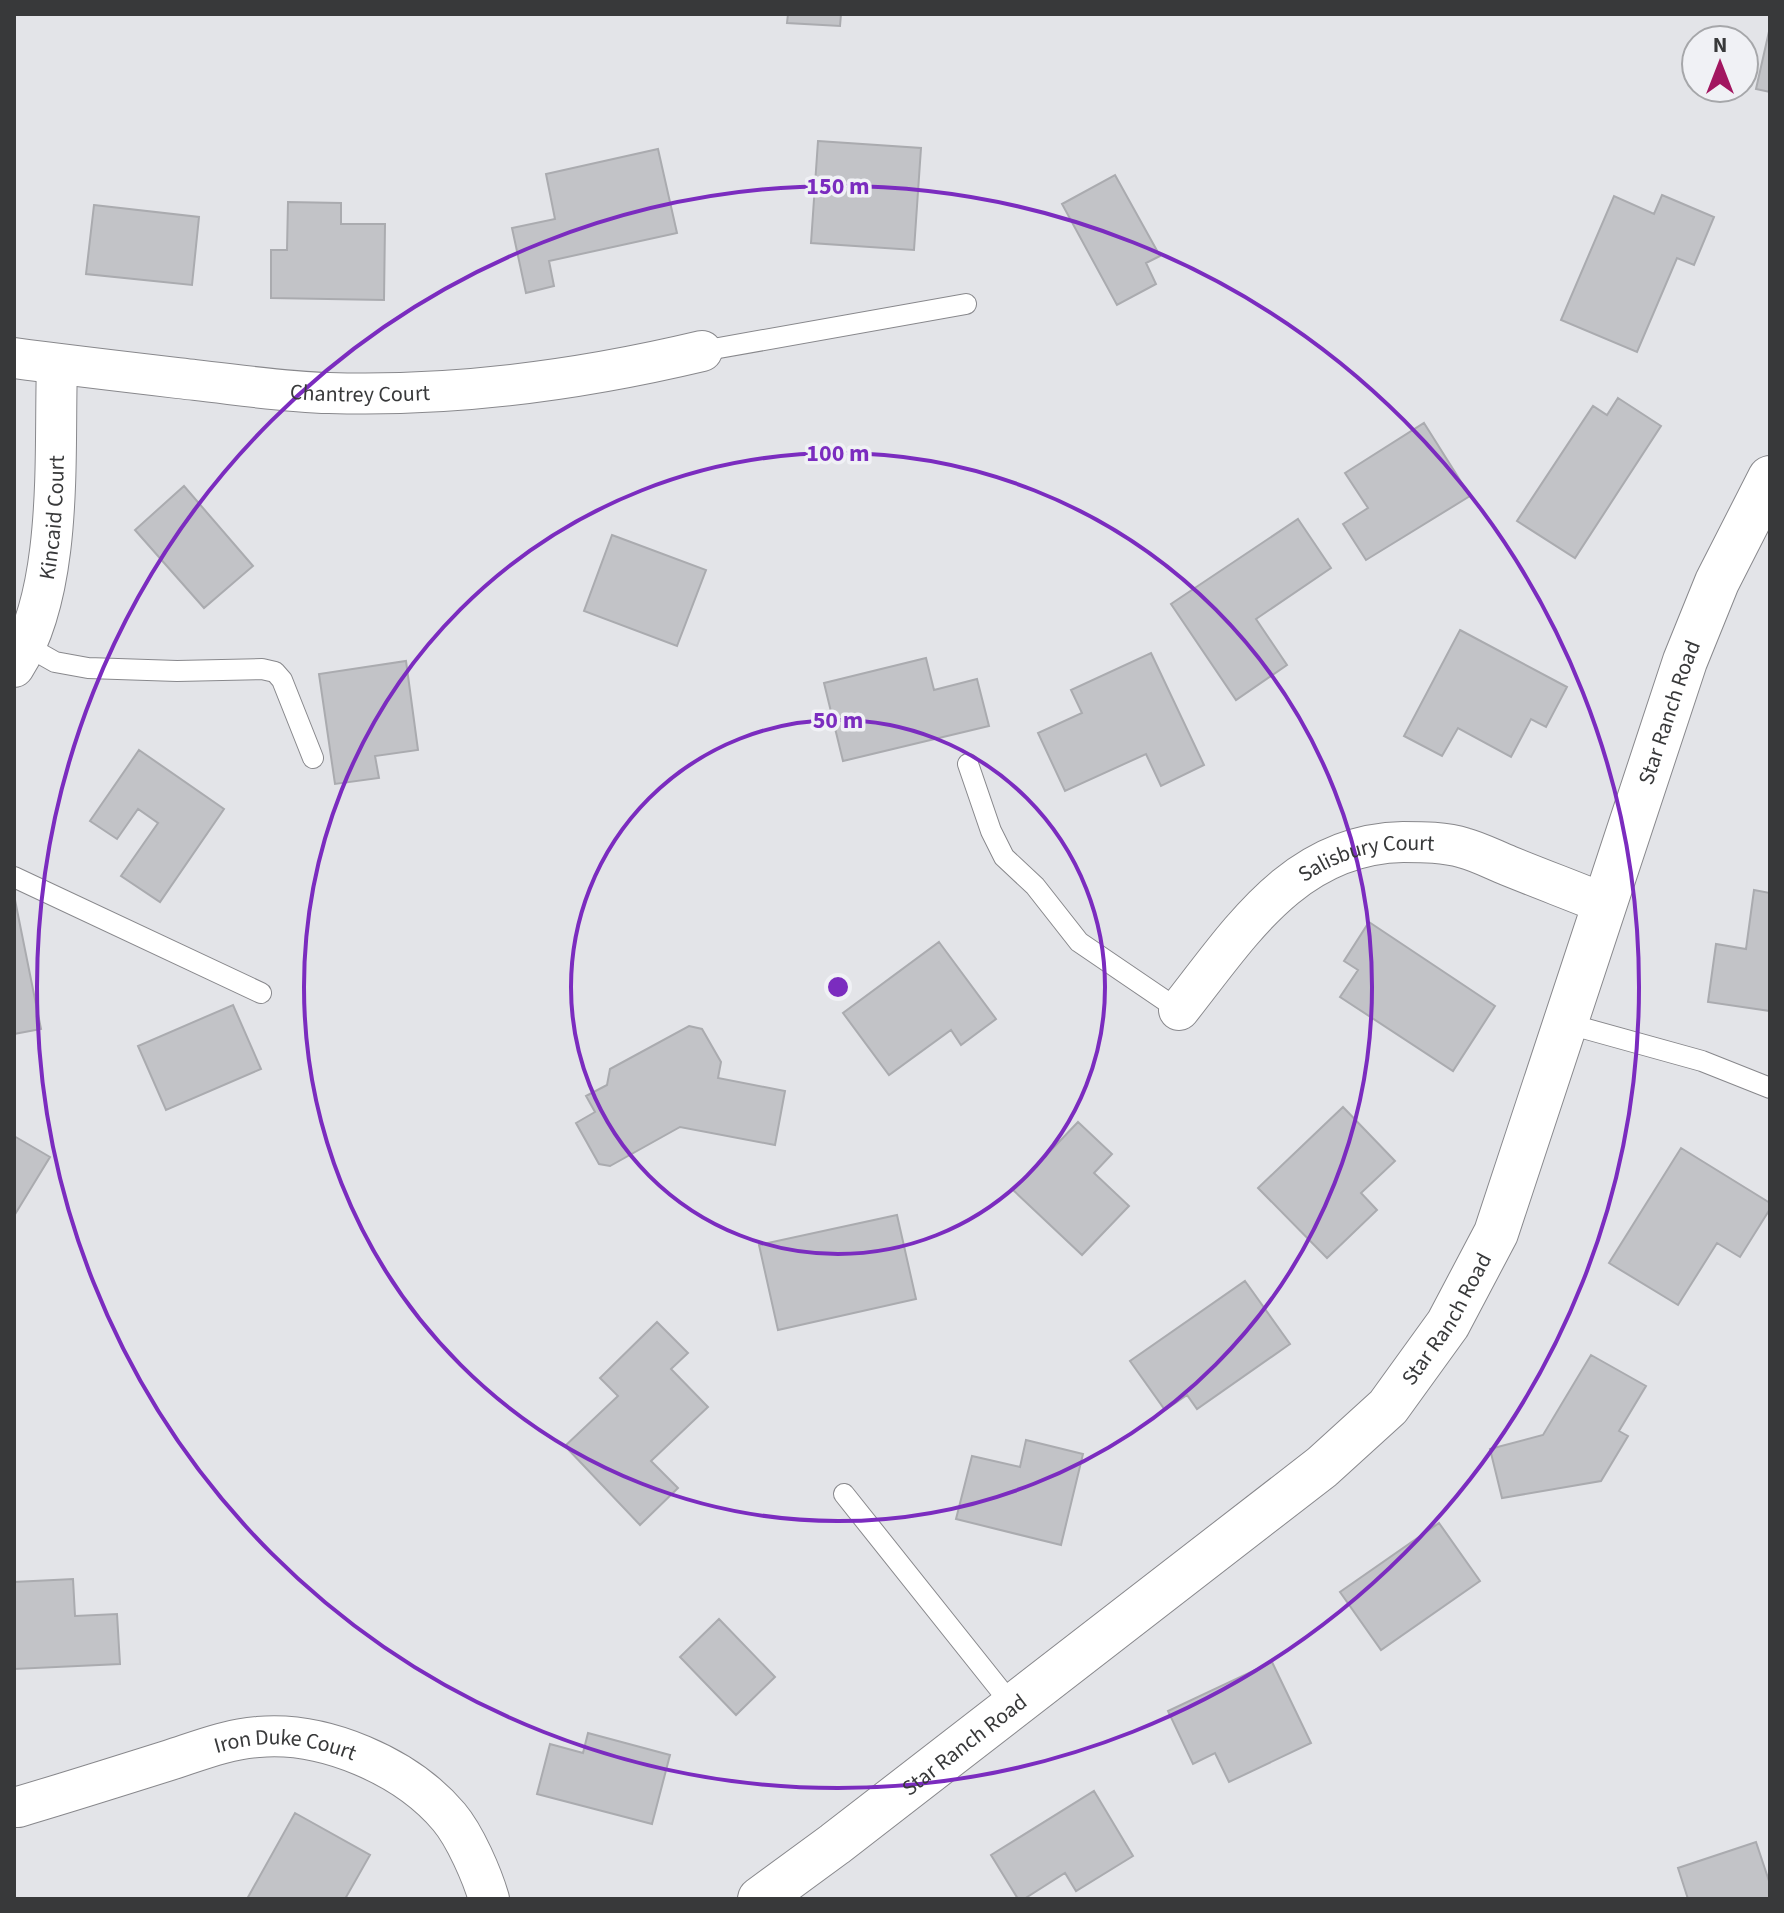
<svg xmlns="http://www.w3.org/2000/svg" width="1784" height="1913" font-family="'Source Sans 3',sans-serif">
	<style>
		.building { fill: #c2c3c7; stroke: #aaabaf; stroke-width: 2 }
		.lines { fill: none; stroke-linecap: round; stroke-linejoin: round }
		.service-casing { stroke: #88888c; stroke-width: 22 }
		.minor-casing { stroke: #88888c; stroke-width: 42 }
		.tertiary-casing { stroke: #88888c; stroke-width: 46 }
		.service { stroke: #fff; stroke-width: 20 }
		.minor { stroke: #fff; stroke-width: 40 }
		.tertiary { stroke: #fff; stroke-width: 44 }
		.ring { fill: none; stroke: #7b2cbf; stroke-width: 4 }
		.labels { text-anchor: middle; stroke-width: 7; stroke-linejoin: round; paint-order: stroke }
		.street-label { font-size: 22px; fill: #38393a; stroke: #f0f1f5 }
		.centre { fill: #7b2cbf; stroke: #f0f1f5; stroke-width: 4 }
		.ring-label { font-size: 24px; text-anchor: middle; font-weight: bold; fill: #7b2cbf; stroke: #f0f1f5; stroke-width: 7; stroke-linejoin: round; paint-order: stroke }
	</style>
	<rect width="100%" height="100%" fill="#e3e4e8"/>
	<path class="building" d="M788,14H841L840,26L787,23Z
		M1770,27V92L1756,89Z
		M818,141L921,148L914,250L811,243Z
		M658,149L677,233L549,261L554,286L526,293L512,228L555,219L546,174Z
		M1115,175L1160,256L1146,263L1156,284L1117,305L1062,204Z
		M1662,195L1714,217L1694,265L1677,258L1637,352L1561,320L1614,196L1654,214Z
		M288,202L341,203V224H385L384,300L271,298V250H287Z
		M94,205L199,217L192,285L86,274Z
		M1618,398L1661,426L1575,558L1517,521L1593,406L1607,415Z
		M1424,423L1470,496L1366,560L1343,524L1368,508L1345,473Z
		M184,486L253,566L204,608L135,530Z
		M1298,519L1331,568L1256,619L1287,665L1236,700L1171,604Z
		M612,535L706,570L677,646L584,611Z
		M1460,630L1567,687L1546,727L1531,719L1511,757L1458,728L1442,756L1404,736Z
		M1151,653L1204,765L1161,786L1146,754L1065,791L1038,733L1082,713L1071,690Z
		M926,658L934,690L977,679L989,726L843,761L824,683Z
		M406,661L418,750L375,756L379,778L335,784L319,674Z
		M139,750L224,809L160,902L121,876L158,823L138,809L117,839L90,821Z
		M1754,890L1770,893V1011L1708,1002L1716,944L1746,949Z
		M14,895L41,1029L14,1034Z
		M1369,922L1495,1006L1453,1071L1340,997L1358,970L1344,961Z
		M939,942L996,1019L961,1045L951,1030L889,1075L843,1013Z
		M233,1005L261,1069L166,1110L138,1046Z
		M689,1026L702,1029L721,1062L718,1078L785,1091L775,1145L680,1127L610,1166L599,1164L576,1123L595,1112L586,1096L607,1085L610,1069Z
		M1343,1107L1395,1161L1361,1193L1377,1210L1327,1258L1258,1188Z
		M1078,1122L1112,1154L1094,1173L1129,1206L1082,1255L1013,1190Z
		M14,1136L50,1157L14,1216Z
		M1681,1148L1770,1203V1209L1740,1257L1717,1243L1678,1305L1609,1263Z
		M897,1215L916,1299L778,1330L759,1245Z
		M1245,1281L1290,1344L1197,1409L1187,1395L1165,1410L1130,1361Z
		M657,1322L688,1353L671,1369L708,1407L651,1461L678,1488L640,1525L565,1446L618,1396L600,1378Z
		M1591,1355L1646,1386L1619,1431L1628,1436L1601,1481L1502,1498L1490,1449L1543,1435Z
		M1026,1440L1083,1454L1061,1545L956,1519L972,1456L1020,1467Z
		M1439,1523L1480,1581L1381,1650L1340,1592Z
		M73,1579L75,1616L117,1614L120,1664L14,1669V1582Z
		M719,1619L775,1677L736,1715L680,1657Z
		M1272,1662L1311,1743L1229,1782L1215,1753L1193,1764L1168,1711Z
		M588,1733L670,1755L652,1824L537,1794L550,1744L583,1753Z
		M1094,1791L1133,1856L1076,1891L1065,1873L1024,1899H1018L991,1855Z
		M295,1813L370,1855L345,1899H247Z
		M1756,1842L1770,1884V1899H1688L1678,1868Z"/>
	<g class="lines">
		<defs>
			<path id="service" d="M702,351L966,304
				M25,645L55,662L88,668L177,671L262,669L275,672L282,680L313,758
				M968,764L991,831L1004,857L1035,886L1079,942L1179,1010
				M14,877L261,993
				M1565,1023L1702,1061L1770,1088
				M844,1494L1013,1706"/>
			<g id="minor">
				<path id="s1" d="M14,358C74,366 135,373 195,380C240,385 284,392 329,393C455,397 580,380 702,351"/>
				<path id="s2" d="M14,667C64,589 54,454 57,364"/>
				<path id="s3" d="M1179,1010C1240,933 1294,844 1403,842C1423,842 1445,842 1464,848C1479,852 1494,860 1509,866C1541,879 1573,891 1605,904"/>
				<path id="s4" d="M18,1807C69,1792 119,1776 170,1760C198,1751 228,1739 258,1737C324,1731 406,1766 449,1817C465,1836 482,1875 489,1899"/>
			</g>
			<g id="tertiary">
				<path id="s5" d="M760,1899L835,1844L1322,1467L1388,1407L1448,1324L1496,1233L1685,661L1717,582L1770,478"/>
			</g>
		</defs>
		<use href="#service" class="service-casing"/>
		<use href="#minor" class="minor-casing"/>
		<use href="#tertiary" class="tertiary-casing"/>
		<use href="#service" class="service"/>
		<use href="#minor" class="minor"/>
		<use href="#tertiary" class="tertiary"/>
	</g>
	<g class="ring">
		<circle cx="838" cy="987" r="267"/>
		<circle cx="838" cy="987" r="534"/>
		<circle cx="838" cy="987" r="801"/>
	</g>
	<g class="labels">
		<g class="street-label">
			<text dy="8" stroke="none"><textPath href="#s1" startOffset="348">Chantrey Court</textPath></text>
			<text dy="8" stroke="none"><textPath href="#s2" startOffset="156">Kincaid Court</textPath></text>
			<text dy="8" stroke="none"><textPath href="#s5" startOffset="1552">Star Ranch Road</textPath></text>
			<text dy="8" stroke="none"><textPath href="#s3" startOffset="252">Salisbury Court</textPath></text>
			<text dy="8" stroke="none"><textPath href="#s5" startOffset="904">Star Ranch Road</textPath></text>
			<text dy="8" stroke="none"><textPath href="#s5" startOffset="256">Star Ranch Road</textPath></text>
			<text dy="8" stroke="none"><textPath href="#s4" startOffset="278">Iron Duke Court</textPath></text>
		</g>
	</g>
	<circle cx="838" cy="987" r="12" class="centre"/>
	<g class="ring-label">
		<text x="838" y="194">150 m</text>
		<text x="838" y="461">100 m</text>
		<text x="838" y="728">50 m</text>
	</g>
	<rect width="1784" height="1913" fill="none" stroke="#38393a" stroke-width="32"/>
	<g transform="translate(1720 64)"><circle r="38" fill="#f0f1f5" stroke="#a6a7aa" stroke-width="2"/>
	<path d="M0-6L14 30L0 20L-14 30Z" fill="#a21660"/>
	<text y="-12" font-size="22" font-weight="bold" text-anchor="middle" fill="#38393a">N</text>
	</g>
</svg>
